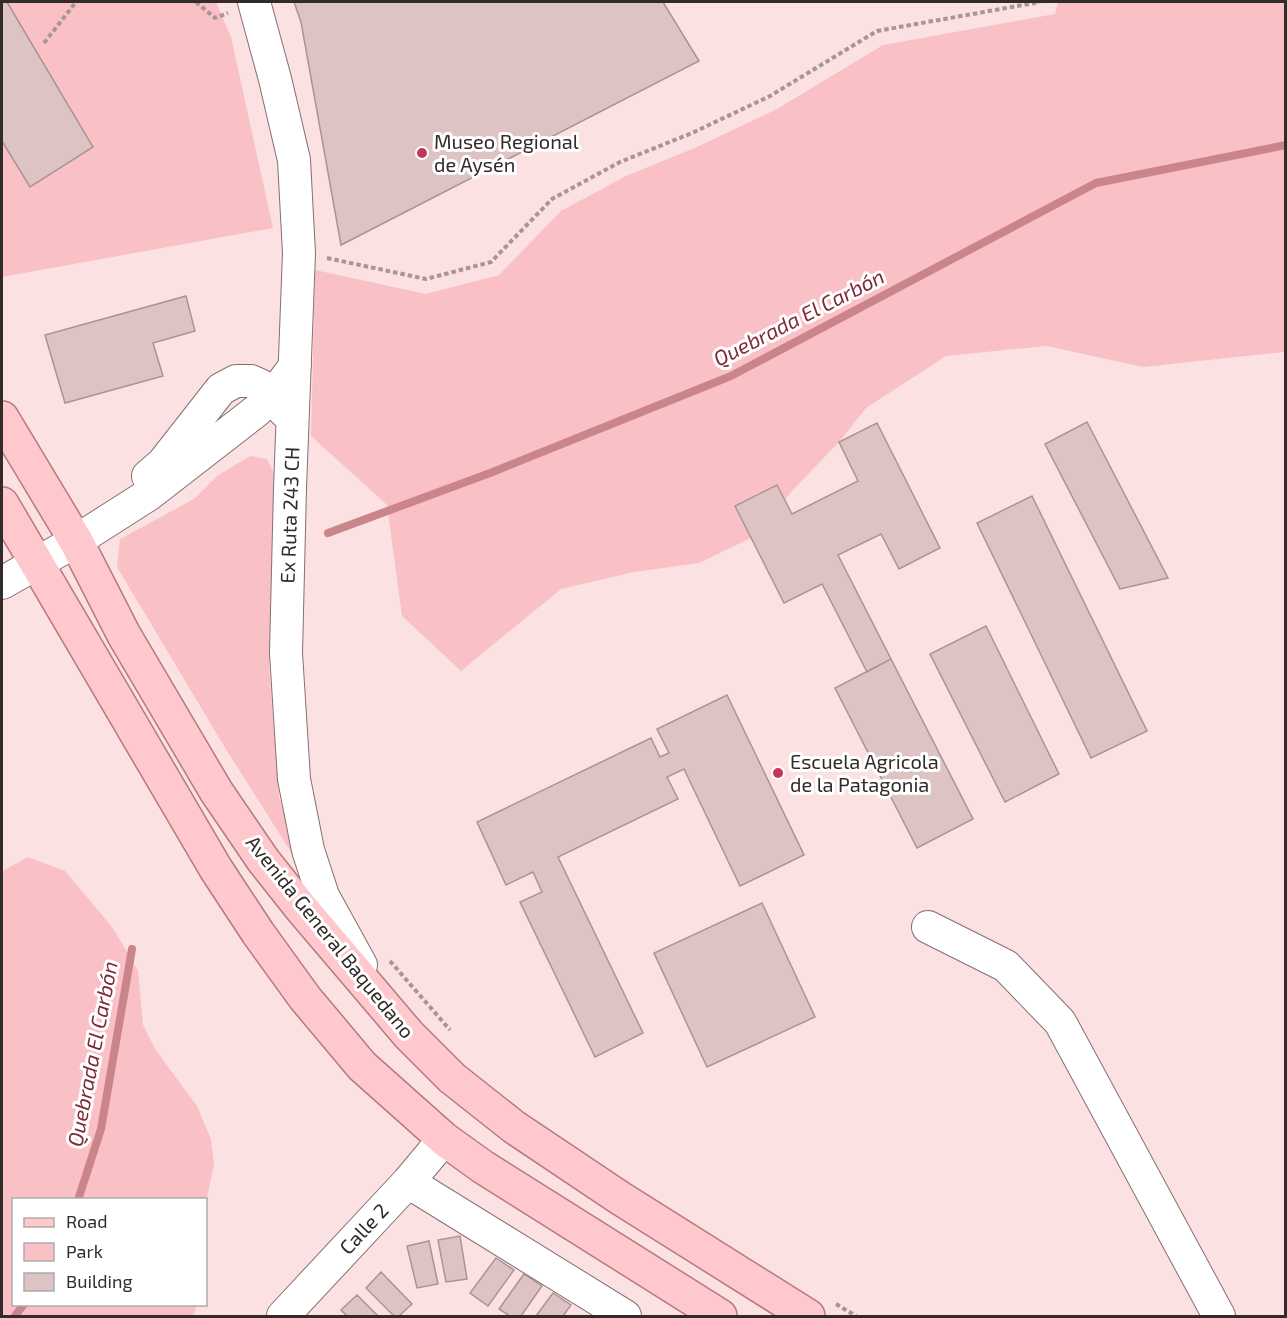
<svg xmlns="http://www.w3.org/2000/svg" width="1287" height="1318" font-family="'Exo 2',sans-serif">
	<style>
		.green { fill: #f9c1c5 }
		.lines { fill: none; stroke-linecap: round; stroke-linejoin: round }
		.stream { stroke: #ca858b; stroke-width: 8 }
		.building { fill: #ddc3c4; stroke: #ab9395; stroke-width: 1.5 }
		.minor-casing { stroke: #866f70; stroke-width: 34 }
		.major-casing { stroke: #b6797e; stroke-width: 36 }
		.path { stroke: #a89596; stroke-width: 4; stroke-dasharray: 4.5 3; stroke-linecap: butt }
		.minor { stroke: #fff; stroke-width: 32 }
		.major { stroke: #fec8cd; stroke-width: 33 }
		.poi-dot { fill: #c73753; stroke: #fff; stroke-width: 2 }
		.labels { text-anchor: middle; stroke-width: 6; stroke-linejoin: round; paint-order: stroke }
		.poi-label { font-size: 20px; fill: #332a2a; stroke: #fff; text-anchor: start }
		.street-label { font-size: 20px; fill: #332a2a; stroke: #fff }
		.water-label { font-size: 21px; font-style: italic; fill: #7d2a38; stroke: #fff }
	</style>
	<rect width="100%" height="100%" fill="#fbe1e2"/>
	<path class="green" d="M2,2H216L231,37L273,228L2,277Z
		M1058,2H1285V352L1143,367L1047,346L946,356L866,408L839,442L792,491L757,535L699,563L634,572L561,589L461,671L402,616L387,505L311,436L315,270L426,294L499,275L561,211L626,176L697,147L777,109L883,45L1055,14Z
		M250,456L267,459L274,473L269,667L279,796L296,860L224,746L117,567L120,539L194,499L217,476Z
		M28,857L65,871L113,928L138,971L143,1025L155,1049L197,1106L211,1139L214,1164L206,1203V1200H14V1304L197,1305L193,1316H2V881L4,870Z"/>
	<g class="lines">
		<path class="stream" d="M328,533L490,473L731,376L1096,183L1286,145
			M78,1200L101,1129L132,949
			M15,1316L24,1304"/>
	</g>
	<path class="building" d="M2,2H7L93,147L30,187L2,141Z
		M294,2H663L699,61L341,245L301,22Z
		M186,296L195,331L153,343L163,376L65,403L45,335Z
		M1087,422L1168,578L1120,589L1045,444Z
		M877,423L940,548L899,569L881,534L838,555L891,659L867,672L822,584L784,603L735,506L777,485L792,514L858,481L839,442Z
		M1032,496L1147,731L1091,758L977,523Z
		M986,626L1059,774L1005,802L930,654Z
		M891,659L973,819L917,848L835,688Z
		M727,695L804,855L740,886L684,769L667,777L678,799L558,857L643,1033L595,1057L520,902L542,892L533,872L506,885L477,822L651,738L660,757L669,753L657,729Z
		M762,903L815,1017L707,1067L654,953Z
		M460,1236L467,1279L446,1282L438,1240Z
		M429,1241L438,1284L417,1288L407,1246Z
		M496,1258L514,1270L488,1306L470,1293Z
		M381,1272L412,1304L399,1316H394L366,1288Z
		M524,1274L542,1286L521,1316H510L499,1309Z
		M553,1293L571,1305L563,1316H536Z
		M357,1295L378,1316H347L341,1310Z"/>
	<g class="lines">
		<defs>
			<path id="minor" d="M254,2L275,79L294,160L299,253L290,488L286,653L294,779L308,850L323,896L361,965
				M148,476L163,463L221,389L236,381H251L260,385L285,412
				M2,583L76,541L148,495L255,412L272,397L295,366
				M928,927L1006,966L1060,1022L1219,1316
				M408,1182L625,1316
				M283,1316L408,1182L444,1139"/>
			<path id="major" d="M2,418L76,541L124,635L216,791L263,860L301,908L409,1035L452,1078L514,1127L620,1198L808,1316
				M2,504L216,869L258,933L305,998L362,1066L444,1139L483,1167L720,1316"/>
		</defs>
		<use href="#minor" class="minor-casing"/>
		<use href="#major" class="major-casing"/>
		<path class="path" d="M196,2L215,18L228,13
			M44,43L76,2
			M327,258L426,279L491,262L552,199L620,162L692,133L770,96L877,31L1040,2
			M390,961L450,1030
			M836,1304L856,1316"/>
		<use href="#minor" class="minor"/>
		<use href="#major" class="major"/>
	</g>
	<g class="poi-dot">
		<circle cx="422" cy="153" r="6"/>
		<circle cx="778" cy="773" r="6"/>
	</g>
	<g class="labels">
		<g class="poi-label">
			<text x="434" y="149">Museo Regional<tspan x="434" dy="23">de Aysén</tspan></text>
			<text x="790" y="769">Escuela Agricola<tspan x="790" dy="23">de la Patagonia</tspan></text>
		</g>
		<g class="street-label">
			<text transform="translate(290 515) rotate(-88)" y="7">Ex Ruta 243 CH</text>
			<text transform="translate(330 937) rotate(51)" y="7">Avenida General Baquedano</text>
			<text transform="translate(364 1229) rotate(-47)" y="7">Calle 2</text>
		</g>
		<g class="water-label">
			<text transform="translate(799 318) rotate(-27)" y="7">Quebrada El Carbón</text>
			<text transform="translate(93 1054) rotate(-79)" y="7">Quebrada El Carbón</text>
		</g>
	</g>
	<rect width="1287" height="1318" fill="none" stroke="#332a2a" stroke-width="6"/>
	<rect x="12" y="1198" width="195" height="108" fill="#ffffff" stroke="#adaaaa" stroke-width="1.5"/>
	<rect x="24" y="1218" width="30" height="9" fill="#fec8cd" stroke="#adaaaa" stroke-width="1.5"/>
	<text x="66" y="1228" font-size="18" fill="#332a2a">Road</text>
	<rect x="24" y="1243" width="30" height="18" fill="#f9c1c5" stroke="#adaaaa" stroke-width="1.5"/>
	<text x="66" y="1258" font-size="18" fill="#332a2a">Park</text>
	<rect x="24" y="1273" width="30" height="18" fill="#ddc3c4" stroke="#adaaaa" stroke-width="1.5"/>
	<text x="66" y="1288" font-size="18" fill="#332a2a">Building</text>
</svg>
